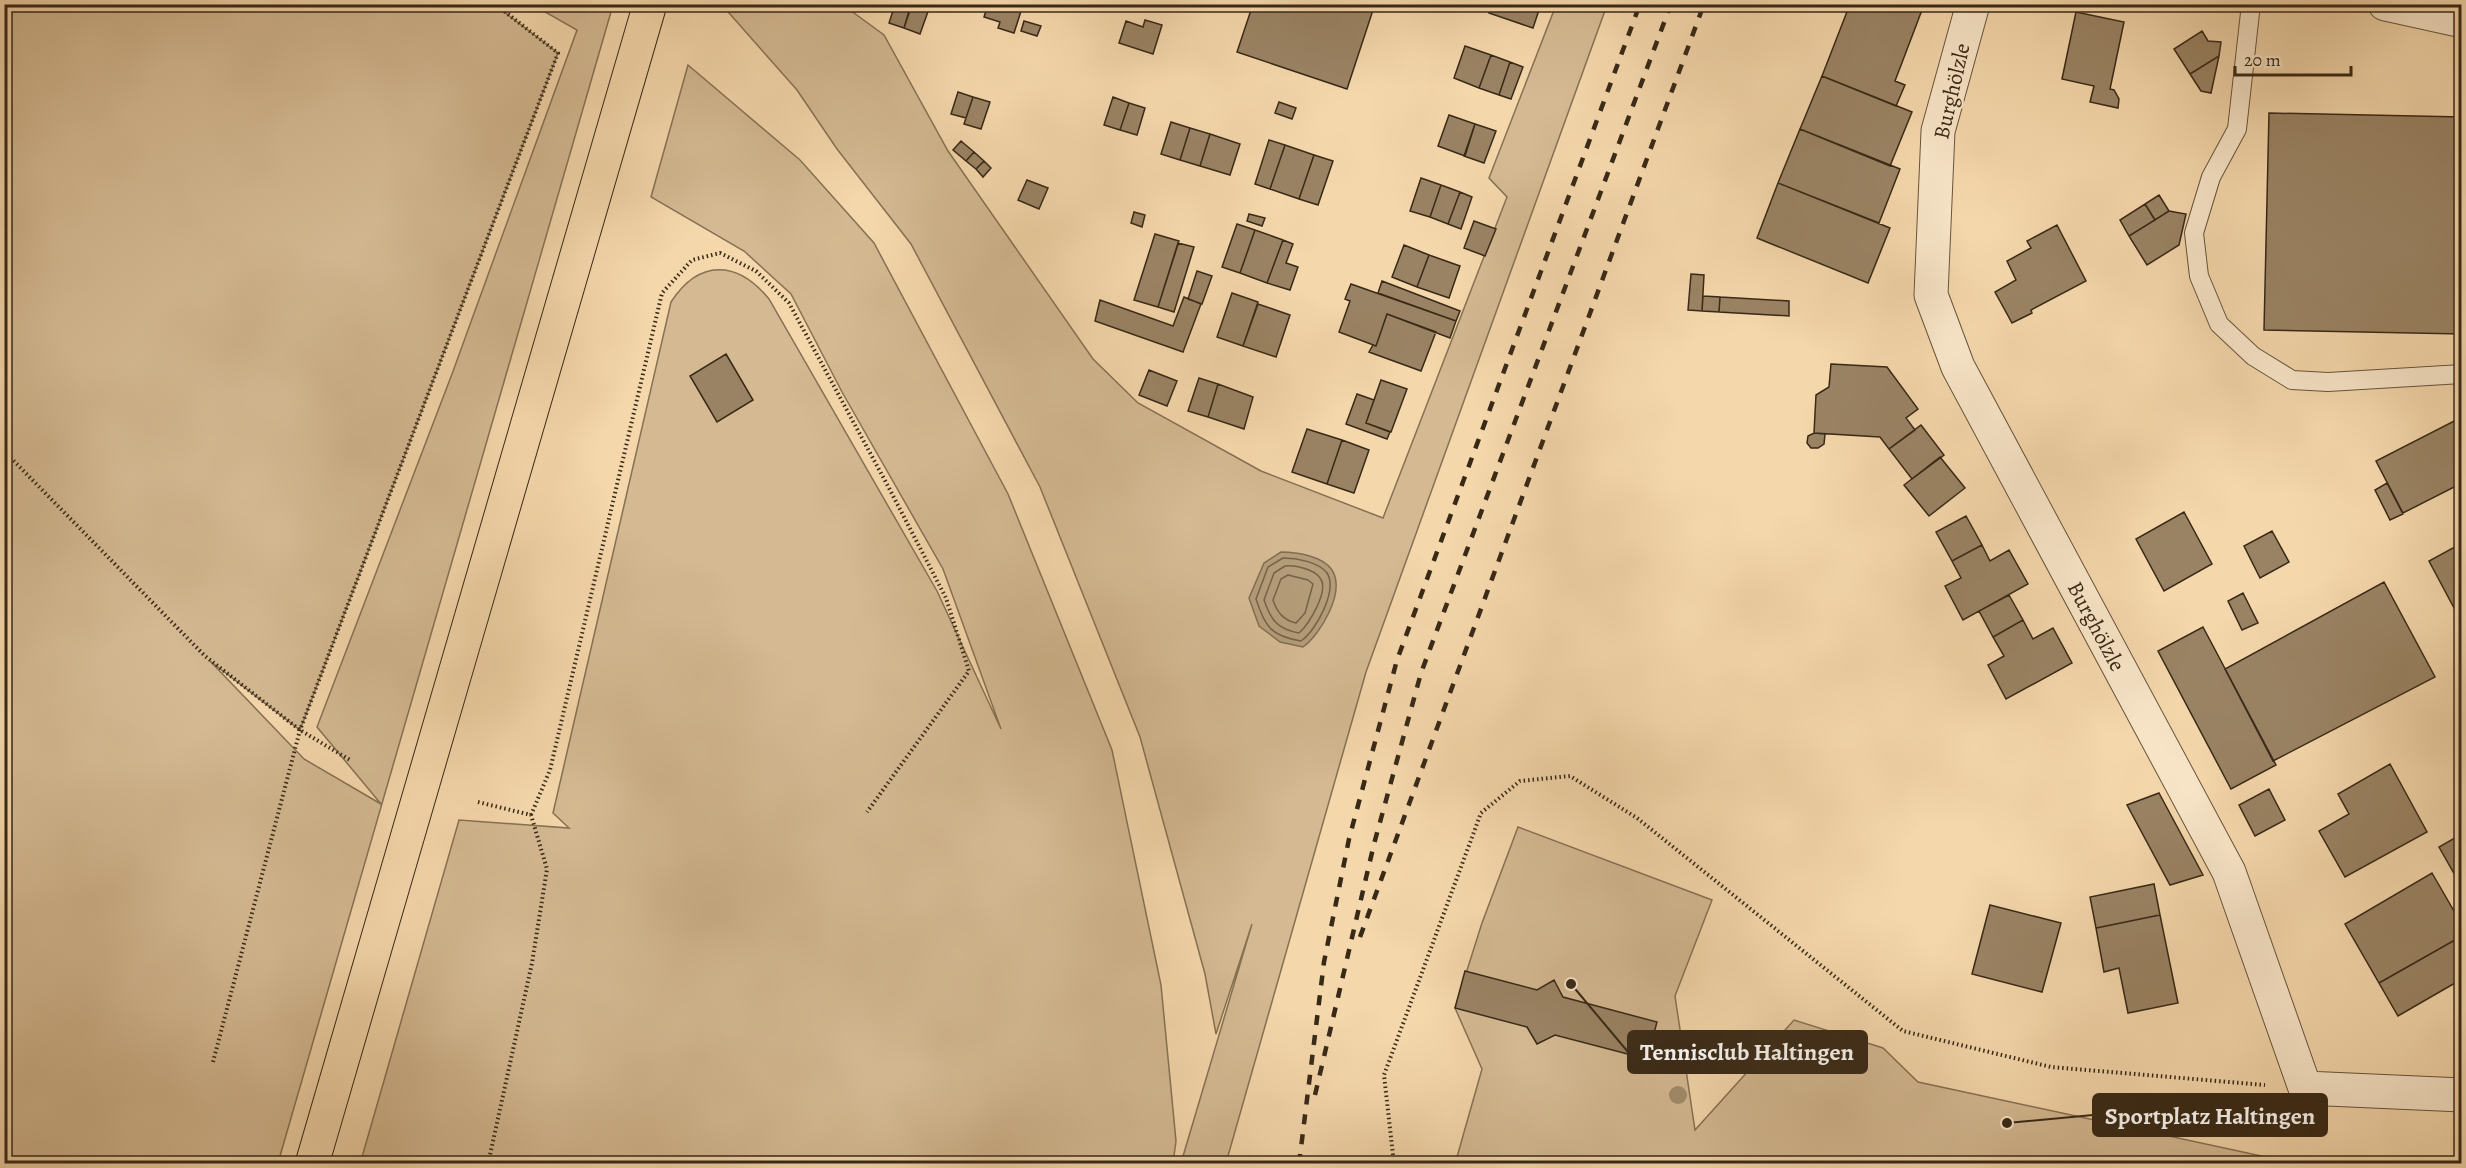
<svg xmlns="http://www.w3.org/2000/svg" width="2466" height="1168" font-family="Alegreya,serif">
	<style>
		.green { fill: #d4b992; stroke: #867154; stroke-width: 1.5 }
		.water { fill: #b49c79; stroke: #826e52; stroke-width: 1.5 }
		.lines { fill: none; stroke-linecap: round; stroke-linejoin: round }
		.shore { stroke: #766248; stroke-width: 1.5 }
		.building { fill: #9a8364; stroke: #382917; stroke-width: 1.5 }
		.service-casing { stroke: #67543c; stroke-width: 20 }
		.minor-casing { stroke: #67543c; stroke-width: 35 }
		.primary-casing { stroke: #382917; stroke-width: 35 }
		.path { stroke: #382917; stroke-width: 4; stroke-dasharray: 1.5 3; stroke-linecap: butt }
		.service { stroke: #f8e5c8; stroke-width: 18 }
		.minor { stroke: #f8e5c8; stroke-width: 33 }
		.primary { stroke: #f4d7ab; stroke-width: 33 }
		.rail { stroke: #382917; stroke-width: 4.5; stroke-dasharray: 10 10; stroke-linecap: butt }
		.tree { fill: #a28b6b }
		.labels { text-anchor: middle; stroke-width: 4.5; stroke-linejoin: round; paint-order: stroke }
		.street-label { font-size: 22px; fill: #382917; stroke: #f8e5c8 }
		.leader { fill: none; stroke: #382917; stroke-width: 2 }
		.callout-dot { fill: #382917; stroke: #f8e5c8; stroke-width: 2 }
		.callout { fill: #382917; stroke: #382917; stroke-width: 2 }
		.callout-label { font-size: 24px; text-anchor: middle; font-weight: bold; fill: #fff }
	</style>
	<rect width="100%" height="100%" fill="#f4d7ab"/>
	<filter id="stains"><feTurbulence type="fractalNoise" baseFrequency=".00333" numOctaves="4"/><feColorMatrix values="0 0 0 0 .2 0 0 0 0 .09 0 0 0 0 .02 0 0 0 .5 -.17"/></filter>
	<radialGradient id="worn" r=".72"><stop offset=".6" stop-color="#630" stop-opacity="0"/><stop offset="1" stop-color="#630" stop-opacity=".3"/></radialGradient>
	<path class="green" d="M5,4L495,5L558,53L300,730L210,661L304,759L381,804L317,727L452,374L577,30L533,5H613L278,1163H5Z
		M722,5H843L884,35L948,151L1093,359L1138,403L1261,471L1383,518L1507,197L1489,178L1556,5H1607L1366,672L1226,1163H1181L1252,924L1216,1034L1205,974L1140,737L1040,487L911,244L837,149L797,90Z
		M688,65L800,160L874,243L1008,494L1112,750L1161,985L1176,1141L1173,1163L360,1164L459,820L569,828L553,813L671,302C699,259 737,260 769,299L937,591L1001,729L943,569L842,392L791,294L744,251L651,197Z
		M1518,827L1712,900L1675,996L1695,1130L1794,1020L1883,1048L1918,1082L2294,1163L1455,1164L1482,1069L1455,1008L1482,923Z"/>
	<path class="water" d="M1281,552C1296,552 1323,556 1332,570C1346,592 1320,635 1303,647L1280,642L1259,626L1249,598L1264,563Z"/>
	<g class="lines">
		<path class="shore" d="M1283,558C1296,558 1319,562 1327,573C1338,590 1316,631 1301,641C1271,636 1265,627 1256,599L1268,567Z
			M1285,566C1295,565 1314,569 1320,578C1330,590 1309,624 1299,633C1277,629 1271,620 1264,600L1274,573Z
			M1288,575L1308,580L1313,584L1305,613L1296,623C1283,620 1277,612 1273,600L1281,579Z"/>
	</g>
	<path class="building" d="M895,4L911,7L904,28L889,23Z
		M911,4L930,6L920,34L904,28Z
		M988,4L1023,5L1014,33L998,28L1000,22L984,17Z
		M1253,4H1367L1374,7L1347,89L1237,52Z
		M1491,4H1541L1533,28L1489,13Z
		M1850,4H1920L1922,10L1895,81L1905,85L1896,106L1822,76Z
		M2076,12L2124,22L2110,89L2114,90L2119,99L2118,108L2090,102L2094,86L2062,79Z
		M1145,20L1162,25L1153,54L1119,43L1126,21L1143,27Z
		M1024,21L1041,26L1037,36L1021,31Z
		M2202,31L2208,41L2221,42L2219,56L2190,74L2174,49Z
		M1465,46L1491,55L1479,88L1454,78Z
		M1491,55L1510,62L1499,95L1479,88Z
		M2219,56L2211,93L2201,91L2190,74Z
		M1510,62L1523,67L1511,99L1499,95Z
		M1822,76L1912,112L1890,166L1800,129Z
		M958,92L973,97L966,118L951,114Z
		M973,97L990,102L981,129L964,124Z
		M1113,97L1129,103L1120,130L1104,125Z
		M1279,102L1296,108L1292,119L1275,113Z
		M1129,103L1145,108L1137,135L1120,130Z
		M2269,113L2462,117V334L2264,330Z
		M1449,115L1475,124L1465,156L1438,146Z
		M1171,122L1190,128L1180,160L1161,154Z
		M1475,124L1496,131L1484,163L1464,156Z
		M1190,128L1210,134L1200,166L1180,160Z
		M1800,129L1900,169L1879,223L1778,183Z
		M1210,134L1240,144L1230,175L1200,166Z
		M1269,140L1285,145L1270,189L1255,184Z
		M961,141L974,152L966,161L953,150Z
		M1285,145L1314,155L1299,199L1270,189Z
		M974,152L984,161L976,169L966,161Z
		M1314,155L1333,161L1318,205L1299,199Z
		M984,161L991,168L983,177L976,169Z
		M1421,178L1441,185L1430,217L1410,211Z
		M1027,180L1048,188L1039,209L1018,200Z
		M1778,183L1890,228L1868,283L1757,238Z
		M1441,185L1460,192L1448,224L1430,217Z
		M1460,192L1472,197L1461,229L1448,224Z
		M2159,195L2169,211L2155,220L2145,204Z
		M2145,204L2155,220L2129,236L2120,220Z
		M2169,211L2186,214L2179,245L2147,265L2129,236Z
		M1134,212L1145,215L1142,227L1131,223Z
		M1249,214L1265,218L1262,226L1247,221Z
		M1474,221L1496,229L1485,256L1464,248Z
		M1237,224L1255,230L1240,273L1222,267Z
		M2057,225L2086,281L2031,310L2032,313L2012,323L1995,292L2016,280L2007,261L2031,248L2027,241Z
		M1255,230L1283,240L1267,283L1240,273Z
		M1155,234L1179,241L1158,307L1134,300Z
		M1283,240L1293,244L1286,263L1298,267L1290,290L1267,283Z
		M1178,243L1194,247L1174,312L1158,307Z
		M1404,245L1429,255L1417,287L1392,277Z
		M1429,255L1460,266L1449,298L1417,287Z
		M1197,271L1212,276L1202,304L1188,299Z
		M1691,274L1704,275L1702,311L1688,310Z
		M1382,281L1460,311L1456,321L1378,293Z
		M1351,284L1456,321L1450,338L1387,314L1376,346L1339,332L1350,301L1345,299Z
		M1232,293L1258,302L1243,346L1217,337Z
		M1703,296L1720,297L1719,312L1702,311Z
		M1184,297L1201,304L1183,352L1095,321L1100,300L1173,326Z
		M1720,297L1789,301V316L1719,312Z
		M1258,304L1290,315L1276,357L1243,346Z
		M1387,314L1436,332L1421,371L1369,352L1373,345L1376,346Z
		M726,354L753,400L717,422L690,376Z
		M1831,364L1887,367L1918,409L1906,418L1915,430L1889,449L1880,437L1814,433L1816,395L1829,387Z
		M1149,370L1177,381L1167,406L1139,395Z
		M1199,378L1218,384L1208,417L1188,411Z
		M1381,380L1407,389L1391,432L1366,423Z
		M1218,384L1253,397L1244,429L1208,417Z
		M1357,394L1374,400L1366,423L1390,432L1387,439L1346,424Z
		M2462,417V483L2403,513L2376,461Z
		M1921,425L1944,455L1912,479L1889,449Z
		M1307,429L1342,440L1327,484L1292,472Z
		M1814,433L1825,434L1824,444L1818,448H1811L1807,443L1808,436Z
		M1342,440L1369,450L1354,493L1327,484Z
		M1940,457L1965,488L1929,516L1904,485Z
		M2387,483L2403,514L2390,520L2375,490Z
		M2184,512L2212,564L2164,591L2136,539Z
		M1966,516L1982,545L1952,561L1936,532Z
		M2272,531L2289,562L2260,578L2244,546Z
		M2462,543V623L2429,561Z
		M1982,545L1990,561L2009,550L2028,584L1963,620L1945,586L1961,578L1952,561Z
		M2384,582L2435,677L2273,761L2225,669Z
		M2243,593L2258,623L2242,630L2228,601Z
		M2009,595L2023,620L1993,637L1979,611Z
		M2023,620L2033,639L2053,628L2072,663L2006,699L1988,665L2004,656L1993,637Z
		M2203,627L2276,765L2231,789L2158,651Z
		M2390,764L2427,832L2345,877L2319,831L2349,814L2338,794Z
		M2269,789L2285,820L2255,836L2239,805Z
		M2159,793L2203,875L2170,885L2127,805Z
		M2460,835L2462,874L2456,877L2439,847Z
		M2432,873L2462,925V936L2379,983L2345,924Z
		M2154,884L2160,915L2096,928L2090,897Z
		M1990,905L2061,923L2042,992L1972,974Z
		M2160,915L2178,1003L2128,1013L2119,968L2104,972L2096,928Z
		M2462,936V979L2398,1016L2379,983Z
		M1465,971L1537,990L1554,980L1563,997L1657,1022L1647,1059L1555,1035L1537,1044L1527,1027L1455,1008Z"/>
	<g class="lines">
		<defs>
			<path id="service" d="M2251,4L2237,129L2211,177L2194,233L2199,276L2219,324L2253,356L2292,380L2328,382L2462,374"/>
			<path id="minor" d="M1973,4L1938,131L1931,295L1958,367L2229,872L2305,1088L2462,1095
				M2385,4L2462,21"/>
			<path id="primary" d="M312,1164L650,4"/>
		</defs>
		<use href="#service" class="service-casing"/>
		<use href="#minor" class="minor-casing"/>
		<use href="#primary" class="primary-casing"/>
		<path class="path" d="M4,451L205,656L300,730L350,760
			M478,802L531,815L547,869L532,963L488,1164
			M531,815L550,770L662,293L692,260L720,253L756,271L789,303L889,488L946,598L969,671L867,812
			M213,1062L300,730L558,53L495,4
			M1394,1164L1384,1075L1481,813L1520,781L1570,776L1637,818L1903,1031L2051,1067L2265,1085"/>
		<use href="#service" class="service"/>
		<use href="#minor" class="minor"/>
		<use href="#primary" class="primary"/>
		<path class="rail" d="M1360,937L1704,4
			M1315,1095L1374,844L1421,673L1671,4
			M1299,1164L1324,962L1349,839L1397,660L1640,4"/>
	</g>
	<circle class="tree" cx="1678" cy="1095" r="9"/>
	<g class="labels">
		<g class="street-label">
			<text transform="translate(1951 91) rotate(-77)" y="8">Burghölzle</text>
			<text transform="translate(2097 626) rotate(62)" y="8">Burghölzle</text>
		</g>
	</g>
	<path class="leader" d="M1571 984L1628 1052M2007 1123L2093 1115"/>
	<g class="callout-dot">
		<circle cx="1571" cy="984" r="6"/>
		<circle cx="2007" cy="1123" r="6"/>
	</g>
	<g class="callout">
		<rect x="1628" y="1031" width="239" height="42" rx="6"/>
		<rect x="2093" y="1094" width="234" height="42" rx="6"/>
	</g>
	<g class="callout-label">
		<text x="1747" y="1060">Tennisclub Haltingen</text>
		<text x="2210" y="1124">Sportplatz Haltingen</text>
	</g>
	<rect width="2466" height="1168" fill="none" stroke="#f4d7ab" stroke-width="24"/>
	<rect x="6" y="6" width="2454" height="1156" fill="none" stroke="#382917" stroke-width="3"/>
	<rect x="12" y="12" width="2442" height="1144" fill="none" stroke="#382917" stroke-width="1.5"/>
	<path d="M2235 66v9h116v-9" fill="none" stroke="#382917" stroke-width="3"/>
	<text x="2244" y="66" font-size="18" fill="#382917" stroke="#f8e5c8" stroke-width="4.5" paint-order="stroke">20 m</text>
	<rect width="100%" height="100%" filter="url(#stains)"/>
	<rect width="100%" height="100%" fill="url(#worn)"/>
</svg>
